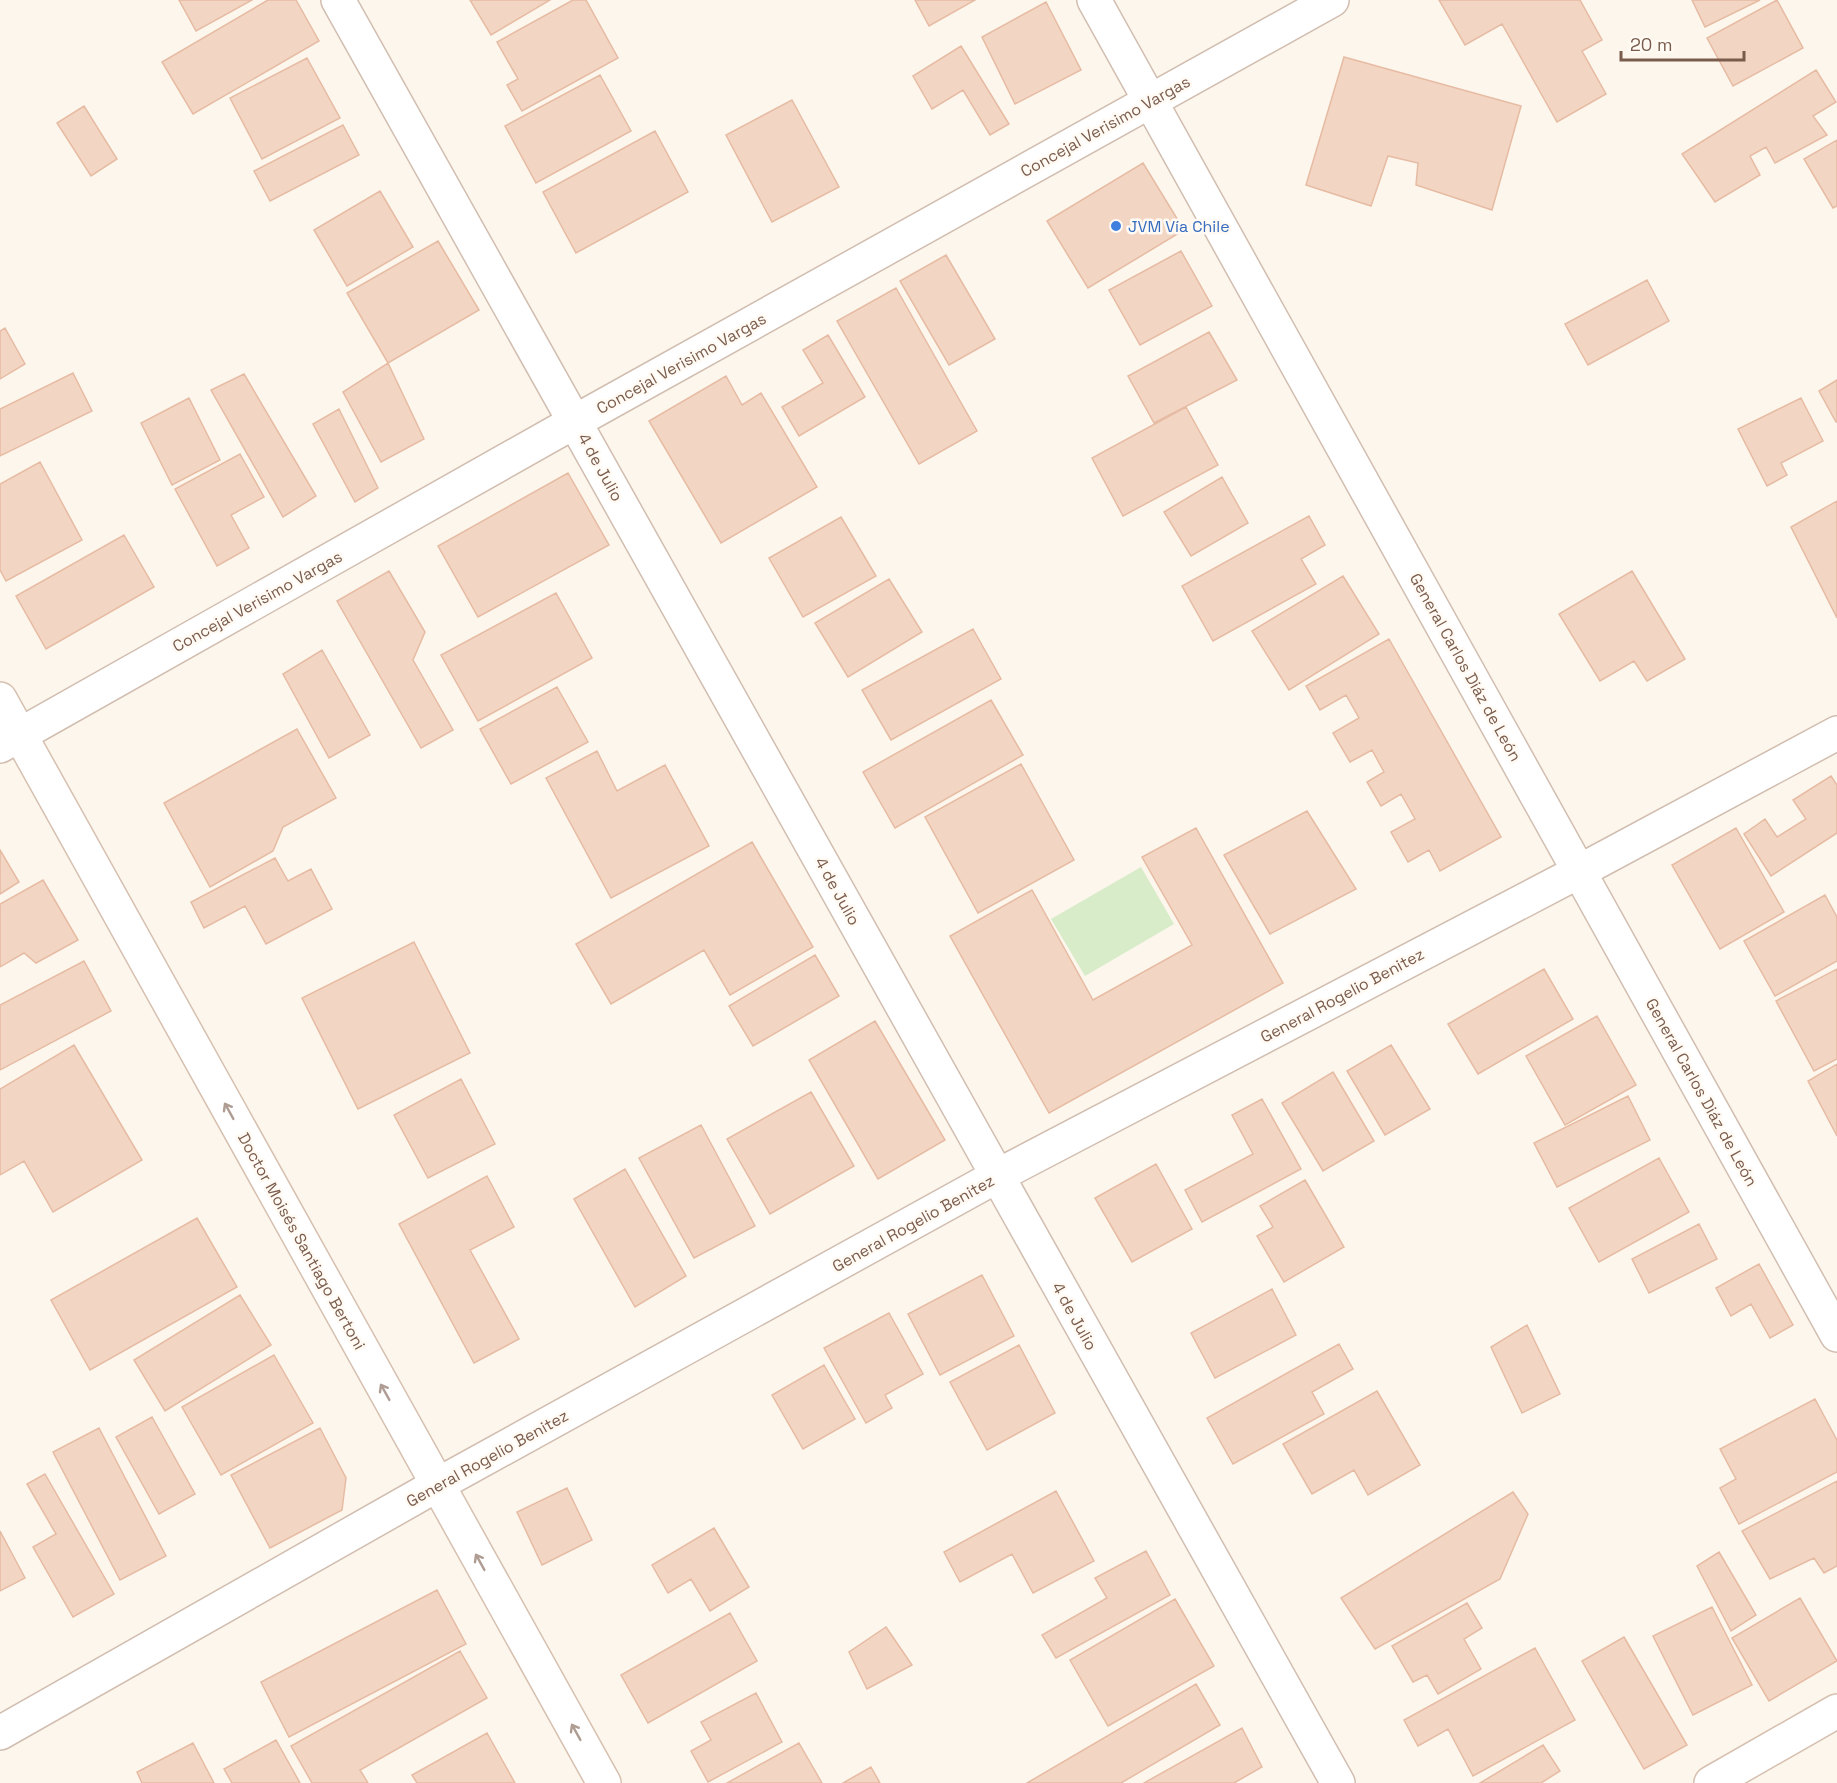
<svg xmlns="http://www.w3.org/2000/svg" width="1837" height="1783" font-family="'Space Grotesk',sans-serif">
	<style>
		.green { fill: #d8ecc9 }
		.building { fill: #f3d5c3; stroke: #e6bba3; stroke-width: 1.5 }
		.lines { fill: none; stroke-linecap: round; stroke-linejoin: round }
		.street-casing { stroke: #d1beb0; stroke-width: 36 }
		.secondary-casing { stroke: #d6c0b0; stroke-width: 36 }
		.street { stroke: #fff; stroke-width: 33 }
		.secondary { stroke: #fff; stroke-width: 33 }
		.oneway { stroke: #af9d94 }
		.shop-dot { fill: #3f7fe0; stroke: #fffaf3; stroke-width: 2 }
		.labels { text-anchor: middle; stroke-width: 5; stroke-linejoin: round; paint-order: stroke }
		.street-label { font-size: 16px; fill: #7a5c4d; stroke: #fffaf3 }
		.shop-label { font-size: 16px; fill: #366cbe; stroke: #fffaf3; text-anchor: start }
	</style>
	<rect width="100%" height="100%" fill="#fdf6ec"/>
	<path class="green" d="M1141,867L1174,924L1085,976L1051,919Z"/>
	<path class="building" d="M179,0H252L196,31Z
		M268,0H296L319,41L193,114L162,62Z
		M470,0H550L491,35Z
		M573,0H586L618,58L522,111L507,85L518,79L497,42Z
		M915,0H975L929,26Z
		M1439,0H1580L1602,40L1582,51L1606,94L1557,122L1502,24L1465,45Z
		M1692,0H1760L1705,27Z
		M1777,0L1803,48L1733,86L1707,38Z
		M1046,2L1081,70L1015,104L982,37Z
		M961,46L1009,124L990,135L963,90L932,109L913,76Z
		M1344,57L1521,106L1492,210L1416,185L1418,163L1388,156L1371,206L1306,185Z
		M307,58L340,118L262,159L230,98Z
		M1816,70L1836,102L1813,116L1827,135L1775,163L1766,147L1750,156L1760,175L1715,202L1682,154Z
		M600,75L631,131L536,183L505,126Z
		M792,100L839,187L772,222L726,135Z
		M84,106L117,159L91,176L57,123Z
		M343,125L359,155L270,201L254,171Z
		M655,131L688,192L576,253L543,192Z
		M1837,140V206L1833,208L1804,159Z
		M1143,163L1184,230L1088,288L1047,221Z
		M380,191L413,247L347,286L314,230Z
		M438,241L479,310L388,363L347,293Z
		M1181,251L1212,306L1140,345L1109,290Z
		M946,255L995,339L949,365L900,281Z
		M1647,280L1669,321L1588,365L1565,324Z
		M896,288L977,431L919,464L837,321Z
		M5,328L25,364L0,379V331Z
		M1209,332L1237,380L1154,423L1128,376Z
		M828,335L865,397L799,436L782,407L823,383L803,350Z
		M388,363L424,439L381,462L343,392Z
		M73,373L92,411L0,456V409Z
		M244,374L316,496L283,517L211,390Z
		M726,376L742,405L761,393L817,487L721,543L649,421Z
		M1837,380V422H1836L1819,391Z
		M189,398L220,460L172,485L141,423Z
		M1801,398L1823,441L1781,463L1787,475L1767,486L1738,429Z
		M1186,407L1218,465L1123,516L1092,458Z
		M339,409L378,488L355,502L313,424Z
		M240,454L264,497L231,515L249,548L217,566L175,489Z
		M40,462L82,540L6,581L0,570V484Z
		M568,473L609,545L478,617L438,546Z
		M1222,477L1248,523L1191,556L1164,512Z
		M1837,501V618L1791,527Z
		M1309,516L1325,545L1301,559L1316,584L1213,641L1182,586Z
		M841,517L876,576L803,617L769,558Z
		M124,535L154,587L46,649L16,596Z
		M389,571L425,632L413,660L453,730L421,748L337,601Z
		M1632,571L1685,659L1647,681L1634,661L1600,681L1559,614Z
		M1343,576L1379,634L1289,690L1252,631Z
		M889,579L922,632L848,677L815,623Z
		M556,593L592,658L478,721L441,655Z
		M973,629L1001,679L891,740L862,690Z
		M1389,639L1501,837L1440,871L1429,850L1408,862L1391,832L1415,819L1401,794L1381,806L1367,782L1384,772L1372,750L1350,762L1333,733L1359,718L1346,695L1320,710L1306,686Z
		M322,650L370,735L329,758L283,674Z
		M557,687L588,742L511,784L480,729Z
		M991,700L1023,755L895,828L863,772Z
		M297,729L336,798L283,827L273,851L210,887L164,803Z
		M597,751L617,791L665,765L709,846L611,898L546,778Z
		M1021,764L1074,860L978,913L925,817Z
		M1831,776L1837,785V833L1771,876L1744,834L1765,819L1777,837L1806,819L1793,800Z
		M1307,811L1356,889L1270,934L1224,855Z
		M1196,828L1283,983L1049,1113L950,936L1032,890L1093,1000L1192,945L1142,857Z
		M1736,828L1784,912L1720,949L1672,865Z
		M752,842L813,947L730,995L704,950L611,1004L576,944Z
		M0,850L19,882L0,894Z
		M275,858L288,881L311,869L332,909L266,944L245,906L204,928L191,902Z
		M43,880L78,940L36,963L24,953L0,967V904Z
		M1825,895L1837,917V961L1775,996L1744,941Z
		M414,942L470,1053L358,1109L302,998Z
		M815,955L839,996L753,1046L729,1006Z
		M84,961L111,1011L0,1070V1005Z
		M1544,969L1573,1019L1478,1074L1448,1024Z
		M1837,969V1059L1814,1071L1776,1001Z
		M1597,1016L1636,1085L1565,1125L1526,1056Z
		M875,1021L945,1140L878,1179L809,1060Z
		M74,1045L142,1160L53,1212L24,1161L0,1175V1089Z
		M1391,1045L1430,1109L1385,1135L1347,1071Z
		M1837,1064V1136L1808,1081Z
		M1333,1072L1374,1141L1323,1171L1282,1103Z
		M461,1079L495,1144L428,1178L394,1115Z
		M811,1092L854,1166L770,1214L727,1139Z
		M1628,1096L1650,1140L1557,1187L1534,1143Z
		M1262,1099L1301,1169L1202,1222L1185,1190L1253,1154L1232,1115Z
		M701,1125L755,1226L694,1258L639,1158Z
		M1659,1158L1689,1212L1599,1262L1569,1208Z
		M1156,1164L1192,1229L1132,1262L1095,1198Z
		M625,1169L686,1276L635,1307L574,1199Z
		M487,1176L514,1227L470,1250L519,1339L474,1363L399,1224Z
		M1305,1180L1344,1247L1284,1282L1257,1236L1273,1227L1260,1206Z
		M197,1218L237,1287L90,1370L51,1300Z
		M1699,1224L1717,1259L1649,1293L1632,1259Z
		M1759,1264L1793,1325L1770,1338L1751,1304L1731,1316L1716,1288Z
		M982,1275L1014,1336L940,1375L908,1314Z
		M1272,1289L1296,1335L1215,1378L1191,1333Z
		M240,1295L271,1345L165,1411L134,1360Z
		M889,1313L923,1374L885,1395L892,1408L866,1423L824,1348Z
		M1527,1325L1560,1394L1522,1413L1491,1347Z
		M1339,1344L1353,1369L1312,1392L1324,1414L1233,1464L1207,1418Z
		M1019,1345L1055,1413L987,1450L950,1382Z
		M274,1355L313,1423L221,1475L182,1407Z
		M824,1365L855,1419L803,1449L772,1395Z
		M1377,1391L1420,1465L1368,1495L1354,1470L1312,1494L1283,1444Z
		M1815,1399L1837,1440V1472L1739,1524L1720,1488L1736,1479L1720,1449Z
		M152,1417L195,1494L159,1514L116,1437Z
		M99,1428L166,1556L120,1580L53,1452Z
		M320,1428L346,1478L342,1510L270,1548L231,1475Z
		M45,1474L114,1594L73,1617L33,1547L56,1534L27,1484Z
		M1837,1481V1566L1824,1573L1814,1558L1770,1579L1742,1531Z
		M567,1488L592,1540L542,1565L517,1512Z
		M1056,1491L1094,1561L1033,1593L1012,1554L960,1582L944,1552Z
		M1513,1492L1528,1514L1500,1579L1375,1649L1341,1598Z
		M714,1528L749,1587L710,1611L691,1579L668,1593L652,1565Z
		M0,1531L25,1578L0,1591Z
		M1146,1551L1170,1595L1056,1658L1042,1635L1107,1598L1095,1578Z
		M1719,1552L1756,1615L1731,1631L1697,1566Z
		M437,1590L466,1644L289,1737L261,1682Z
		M1800,1598L1837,1661L1769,1701L1732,1638Z
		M1175,1599L1214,1666L1108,1726L1070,1660Z
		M1467,1603L1482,1628L1464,1639L1481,1669L1438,1694L1427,1675L1413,1682L1392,1646Z
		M1712,1607L1752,1685L1693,1715L1653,1636Z
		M730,1613L757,1661L648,1723L621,1675Z
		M886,1627L912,1665L867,1689L849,1652Z
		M1624,1637L1687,1745L1644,1769L1582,1661Z
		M1535,1648L1575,1720L1473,1776L1448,1729L1418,1746L1404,1720Z
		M460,1651L487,1698L360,1770L368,1783H312L291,1746Z
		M1196,1684L1220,1725L1121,1783H1027Z
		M756,1693L782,1742L708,1782L691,1751L711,1740L701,1722Z
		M1242,1728L1262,1767L1234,1783H1144Z
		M487,1733L515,1783H417L412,1775Z
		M276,1740L300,1783H232L224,1769Z
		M193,1743L214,1783H142L137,1772Z
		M799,1743L822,1783H727Z
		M1543,1745L1560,1771L1541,1783H1480Z
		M871,1767L880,1783H843Z"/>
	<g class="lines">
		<defs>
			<path id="street" d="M338,0L1338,1783
				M1094,0L1837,1335
				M0,746L576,421L1332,0
				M0,1733L437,1485L997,1176L1580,871L1837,733"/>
			<path id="secondary" d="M0,699L604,1783
				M1711,1783L1837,1711"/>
		</defs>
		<use href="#street" class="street-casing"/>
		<use href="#secondary" class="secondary-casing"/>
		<use href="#street" class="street"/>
		<use href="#secondary" class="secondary"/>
	</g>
	<defs><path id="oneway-shaft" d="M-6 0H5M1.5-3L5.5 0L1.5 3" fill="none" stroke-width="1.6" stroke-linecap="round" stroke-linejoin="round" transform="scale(1.5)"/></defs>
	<g class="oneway">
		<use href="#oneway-shaft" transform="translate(229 1111) rotate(-119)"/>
		<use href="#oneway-shaft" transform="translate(385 1392) rotate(-119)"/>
		<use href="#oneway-shaft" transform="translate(480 1562) rotate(-119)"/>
		<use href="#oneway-shaft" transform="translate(576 1732) rotate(-119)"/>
	</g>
	<circle class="shop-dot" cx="1116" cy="226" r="6"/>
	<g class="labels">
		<g class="street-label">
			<text transform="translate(1105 126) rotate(-29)" y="6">Concejal Verisimo Vargas</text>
			<text transform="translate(681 363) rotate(-29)" y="6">Concejal Verisimo Vargas</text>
			<text transform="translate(601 467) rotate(61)" y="6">4 de Julio</text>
			<text transform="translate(257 601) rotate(-29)" y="6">Concejal Verisimo Vargas</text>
			<text transform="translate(1466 667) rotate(61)" y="6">General Carlos Diáz de León</text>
			<text transform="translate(838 891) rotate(61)" y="6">4 de Julio</text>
			<text transform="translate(1342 995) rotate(-28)" y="6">General Rogelio Benitez</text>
			<text transform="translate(1702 1092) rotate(61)" y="6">General Carlos Diáz de León</text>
			<text transform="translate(913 1223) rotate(-29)" y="6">General Rogelio Benitez</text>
			<text transform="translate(302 1241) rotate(61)" y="6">Doctor Moisés Santiago Bertoni</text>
			<text transform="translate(1075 1316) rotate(61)" y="6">4 de Julio</text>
			<text transform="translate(487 1458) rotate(-29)" y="6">General Rogelio Benitez</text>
		</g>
		<g class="shop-label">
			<text x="1128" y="232">JVM Vía Chile</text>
		</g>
	</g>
	<path d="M1621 51v9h123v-9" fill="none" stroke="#7a5c4d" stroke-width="3"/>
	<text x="1630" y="51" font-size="18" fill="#7a5c4d" stroke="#fffaf3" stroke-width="4.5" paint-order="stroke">20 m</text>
</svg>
